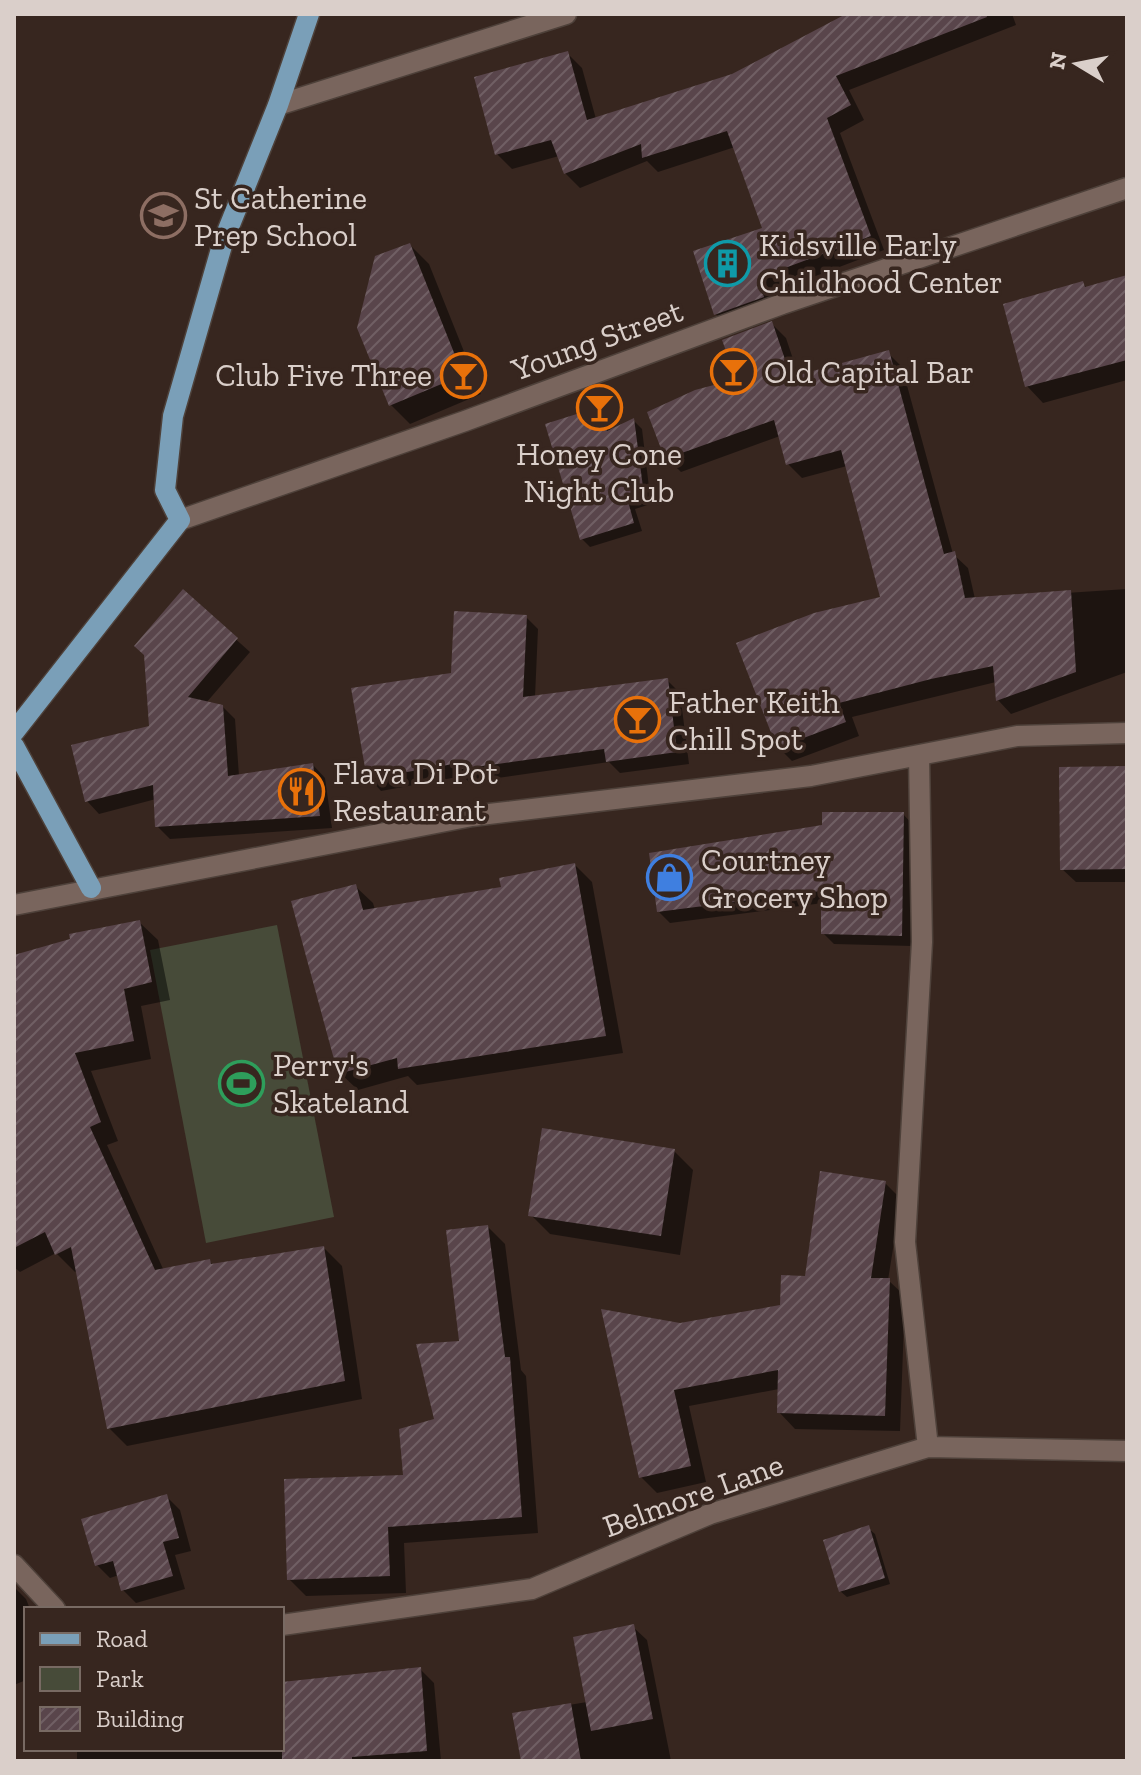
<svg xmlns="http://www.w3.org/2000/svg" width="1141" height="1775" font-family="'Zilla Slab',serif">
	<style>
		.park { fill: #474b39 }
		.shadow { fill: #0007 }
		.building { fill: url(#building-hatch) }
		.lines { fill: none; stroke-linecap: round; stroke-linejoin: round }
		.minor-casing { stroke: #4e413a; stroke-width: 23 }
		.major-casing { stroke: #4e413a; stroke-width: 23 }
		.minor { stroke: #79655d; stroke-width: 20 }
		.major { stroke: #7a9fb8; stroke-width: 20 }
		.labels { text-anchor: middle; stroke-width: 7; stroke-linejoin: round; paint-order: stroke }
		.poi-label { font-size: 32px; fill: #dacfca; stroke: #37261f; text-anchor: start }
		.street-label { font-size: 32px; fill: #dacfca; stroke: #37261f }
	</style>
	<defs>
		<pattern id="building-hatch" width="6" height="6" patternUnits="userSpaceOnUse" patternTransform="scale(2)"><rect width="6" height="6" fill="#59454b"/><path d="M-1 1l2-2M0 6l6-6M5 7l2-2" fill="none" stroke="#705f64"/></pattern>
	</defs>
	<rect width="100%" height="100%" fill="#37261f"/>
	<path class="park" d="M277,925L334,1217L206,1243L150,950Z"/>
	<path class="shadow" d="M850,14H1012L1016,25L849,90L864,120L840,133L884,250L771,293L777,311L730,329L716,314L764,229L735,147L658,172L647,161L580,188L565,173L559,156L512,169L497,154L567,53L582,68L596,119L733,76Z
		M410,245L429,264L481,394L410,424L391,405Z
		M1127,278V380L1043,403L1027,386L1083,284L1087,288Z
		M772,324L786,338L799,377L888,353L902,367L953,554L968,568L975,599L1127,589V672L1011,714L998,700L996,682L852,717L859,736L792,761L778,747L882,599L847,466L802,478L788,464L780,436L681,472L667,458L731,382Z
		M599,409L607,417L611,431L634,421L642,429L651,504L635,509L642,531L590,547L582,539Z
		M183,592L250,652L206,703L222,706L235,719L239,776L313,765L325,778L332,828L170,839L157,826L156,799L99,814L87,801L151,728Z
		M526,617L538,629L535,697L667,680L680,693L689,764L620,773L609,762L469,782L463,776L381,791L369,778L453,675Z
		M1127,768V882H1076L1062,869Z
		M903,814L914,826L912,946L834,944L823,933V903L670,923L659,912Z
		M575,865L592,882L623,1053L417,1085L408,1076L358,1090L340,1073L355,886L373,903L375,910L503,889Z
		M139,922L158,940L170,1000L141,1006L151,1059L91,1071L118,1141L107,1145L164,1271L209,1261L213,1265L324,1248L342,1266L362,1399L127,1446L109,1428L78,1270L75,1272L56,1253L20,1272L14,1267V957Z
		M674,1151L693,1170L680,1255L550,1234L531,1215Z
		M885,1183L901,1199L888,1280L905,1296L900,1431L795,1429L779,1412V1389L689,1406L706,1482L657,1493L641,1477L680,1325L782,1307Z
		M488,1227L505,1244L521,1370L526,1376L538,1533L404,1543L406,1593L306,1596L289,1579L405,1476L437,1420L461,1343Z
		M167,1497L180,1510L191,1551L175,1555L185,1589L136,1603L123,1590L119,1575L110,1578L97,1565Z
		M868,1528L875,1534L890,1584L847,1597L840,1591Z
		M14,1587L26,1599L30,1609H26V1680L14,1685Z
		M633,1627L647,1640L671,1761H523L515,1714L587,1702Z
		M420,1669L434,1683L441,1761H77V1749H282V1684Z"/>
	<path class="building" d="M846,14H986L987,17L836,76L851,105L827,118L871,236L758,278L764,297L714,315L693,251L762,228L727,131L642,158L641,144L564,174L551,140L495,155L474,77L568,51L587,120L732,74Z
		M410,243L463,375L389,406L357,328L375,256Z
		M1127,275V360L1025,387L1003,304L1083,281L1085,287Z
		M772,321L791,377L889,350L944,554L955,551L965,598L1071,590L1076,672L996,701L993,666L931,679L839,703L846,722L777,748L736,643L814,613L880,597L841,450L786,465L774,420L665,459L647,412L695,390L729,381L721,363L729,359L722,340Z
		M599,407L607,431L634,418L644,495L628,501L634,523L580,540L545,424Z
		M183,589L238,638L188,697L223,705L228,776L313,763L320,816L155,827L153,785L85,802L71,745L149,726L144,655L134,646Z
		M454,611L527,615L523,697L668,678L677,752L606,762L604,749L454,770L453,764L367,779L351,688L451,673Z
		M1127,766V869L1060,870L1059,767Z
		M822,812H904L902,936L821,934V891L657,912L649,853L822,825Z
		M575,863L606,1036L398,1069L397,1058L338,1074L291,901L356,884L363,910L501,887L499,878Z
		M140,920L152,982L124,989L134,1041L75,1053L101,1122L90,1127L155,1270L210,1259L211,1264L324,1246L345,1381L107,1429L71,1247L55,1255L45,1232L14,1248V955L70,939L69,934Z
		M542,1128L675,1149L661,1236L528,1216Z
		M820,1171L886,1181L871,1278H890L885,1416L777,1413L778,1370L674,1390L691,1466L639,1478L601,1309L680,1323L780,1305L781,1275L805,1276Z
		M488,1225L505,1357H510L522,1517L388,1527L390,1576L287,1580L284,1479L403,1475L399,1429L434,1419L416,1344L459,1341L446,1230Z
		M167,1494L179,1538L163,1542L173,1576L121,1591L113,1561L95,1566L81,1519Z
		M869,1525L885,1578L839,1592L823,1540Z
		M634,1624L653,1719L591,1731L573,1637Z
		M421,1667L427,1751L352,1757V1761H282V1682Z
		M571,1703L581,1761H521L512,1713Z"/>
	<g class="lines">
		<defs>
			<path id="minor" d="M278,105L566,14
				M180,520L465,421L782,304L1127,188
				M919,755L922,942L905,1242L928,1447
				M14,905L472,816L811,776L1017,736L1127,733
				M14,1565L55,1609
				M282,1625L532,1589L710,1514L928,1447L1127,1451"/>
			<path id="major" d="M14,732L180,520L165,490L173,416L223,242L278,105L309,14
				M14,746L91,888"/>
		</defs>
		<use href="#minor" class="minor-casing"/>
		<use href="#major" class="major-casing"/>
		<use href="#minor" class="minor"/>
		<use href="#major" class="major"/>
	</g>
	<defs>
		<symbol id="school-ring" viewBox="-11 -11 22 22"><circle r="9.5" fill="#37261f" stroke="#8d6e63" stroke-width="1.5"/><path d="M0-5L7-2L0 1L-7-2ZM-4 1L0 2.5L4 1V4Q0 6-4 4Z" fill="#8d6e63"/></symbol>
		<symbol id="building-ring" viewBox="-11 -11 22 22"><circle r="9.5" fill="#37261f" stroke="#0f9aa8" stroke-width="1.5"/><path d="M-4-6H4V6H1V3H-1V6H-4ZM-2.5-4.3h1.7v1.8h-1.7ZM.8-4.3h1.7v1.8H.8ZM-2.5-1h1.7V.8h-1.7ZM.8-1h1.7V.8H.8Z" fill="#0f9aa8"/></symbol>
		<symbol id="bar-ring" viewBox="-11 -11 22 22"><circle r="9.5" fill="#37261f" stroke="#e8710a" stroke-width="1.5"/><path d="M-6-5H6L.8 .8V4.5H3.5V6h-7V4.5H-.8V.8Z" fill="#e8710a"/></symbol>
		<symbol id="restaurant-ring" viewBox="-11 -11 22 22"><circle r="9.5" fill="#37261f" stroke="#e8710a" stroke-width="1.5"/><path d="M-5-6h1v4h1v-4h1v4h1v-4h1v5L-1.5 .5V6h-2V.5L-5-1ZM5-6V6H3V1.5H1.5Q1.5-4 5-6Z" fill="#e8710a"/></symbol>
		<symbol id="shop-ring" viewBox="-11 -11 22 22"><circle r="9.5" fill="#37261f" stroke="#3f7fe0" stroke-width="1.5"/><path d="M-5-2.5h2.3a2.7 3.5 0 0 1 5.4 0H5L5.5 6h-11ZM-1.5-2.5h3a1.5 2.3 0 0 0-3 0Z" fill="#3f7fe0"/></symbol>
		<symbol id="stadium-ring" viewBox="-11 -11 22 22"><circle r="9.5" fill="#37261f" stroke="#2e9e5b" stroke-width="1.5"/><path d="M0-5a6.5 5 0 1 0 0 10a6.5 5 0 1 0 0-10ZM-3.5-1.8h7v3.6h-7Z" fill="#2e9e5b"/></symbol>
	</defs>
	<g fill-rule="evenodd">
		<use href="#school-ring" x="138" y="190" width="51" height="51"/>
		<use href="#building-ring" x="702" y="238" width="51" height="51"/>
		<use href="#bar-ring" x="708" y="346" width="51" height="51"/>
		<use href="#bar-ring" x="438" y="350" width="51" height="51"/>
		<use href="#bar-ring" x="574" y="382" width="51" height="51"/>
		<use href="#bar-ring" x="612" y="694" width="51" height="51"/>
		<use href="#restaurant-ring" x="276" y="766" width="51" height="51"/>
		<use href="#shop-ring" x="644" y="852" width="51" height="51"/>
		<use href="#stadium-ring" x="216" y="1058" width="51" height="51"/>
	</g>
	<g class="labels">
		<g class="poi-label">
			<text x="194" y="209">St Catherine<tspan x="194" dy="37">Prep School</tspan></text>
			<text x="759" y="256">Kidsville Early<tspan x="759" dy="37">Childhood Center</tspan></text>
			<text x="764" y="383">Old Capital Bar</text>
			<text x="432" y="386" text-anchor="end">Club Five Three</text>
			<text x="599" y="465" text-anchor="middle">Honey Cone<tspan x="599" dy="37">Night Club</tspan></text>
			<text x="668" y="713">Father Keith<tspan x="668" dy="37">Chill Spot</tspan></text>
			<text x="333" y="784">Flava Di Pot<tspan x="333" dy="37">Restaurant</tspan></text>
			<text x="701" y="871">Courtney<tspan x="701" dy="37">Grocery Shop</tspan></text>
			<text x="273" y="1076">Perry's<tspan x="273" dy="37">Skateland</tspan></text>
		</g>
		<g class="street-label">
			<text transform="translate(597 340) rotate(-20)" y="11">Young Street</text>
			<text transform="translate(693 1495) rotate(-20)" y="11">Belmore Lane</text>
		</g>
	</g>
	<rect width="1141" height="1775" fill="none" stroke="#dacfca" stroke-width="32"/>
	<rect x="24" y="1607" width="260" height="144" fill="#37261f" stroke="#786a63" stroke-width="2"/>
	<rect x="40" y="1633" width="40" height="12" fill="#7a9fb8" stroke="#786a63" stroke-width="2"/>
	<text x="96" y="1647" font-size="24" fill="#dacfca">Road</text>
	<rect x="40" y="1667" width="40" height="24" fill="#474b39" stroke="#786a63" stroke-width="2"/>
	<text x="96" y="1687" font-size="24" fill="#dacfca">Park</text>
	<rect x="40" y="1707" width="40" height="24" fill="url(#building-hatch)" stroke="#786a63" stroke-width="2"/>
	<text x="96" y="1727" font-size="24" fill="#dacfca">Building</text>
	<g transform="translate(1077 64) rotate(280)" stroke="#37261f" stroke-width="6" paint-order="stroke">
	<path d="M0-6L14 30L0 20L-14 30Z" fill="#dacfca"/>
	<text y="-12" font-size="22" font-weight="bold" text-anchor="middle" fill="#dacfca">N</text>
	</g>
</svg>
